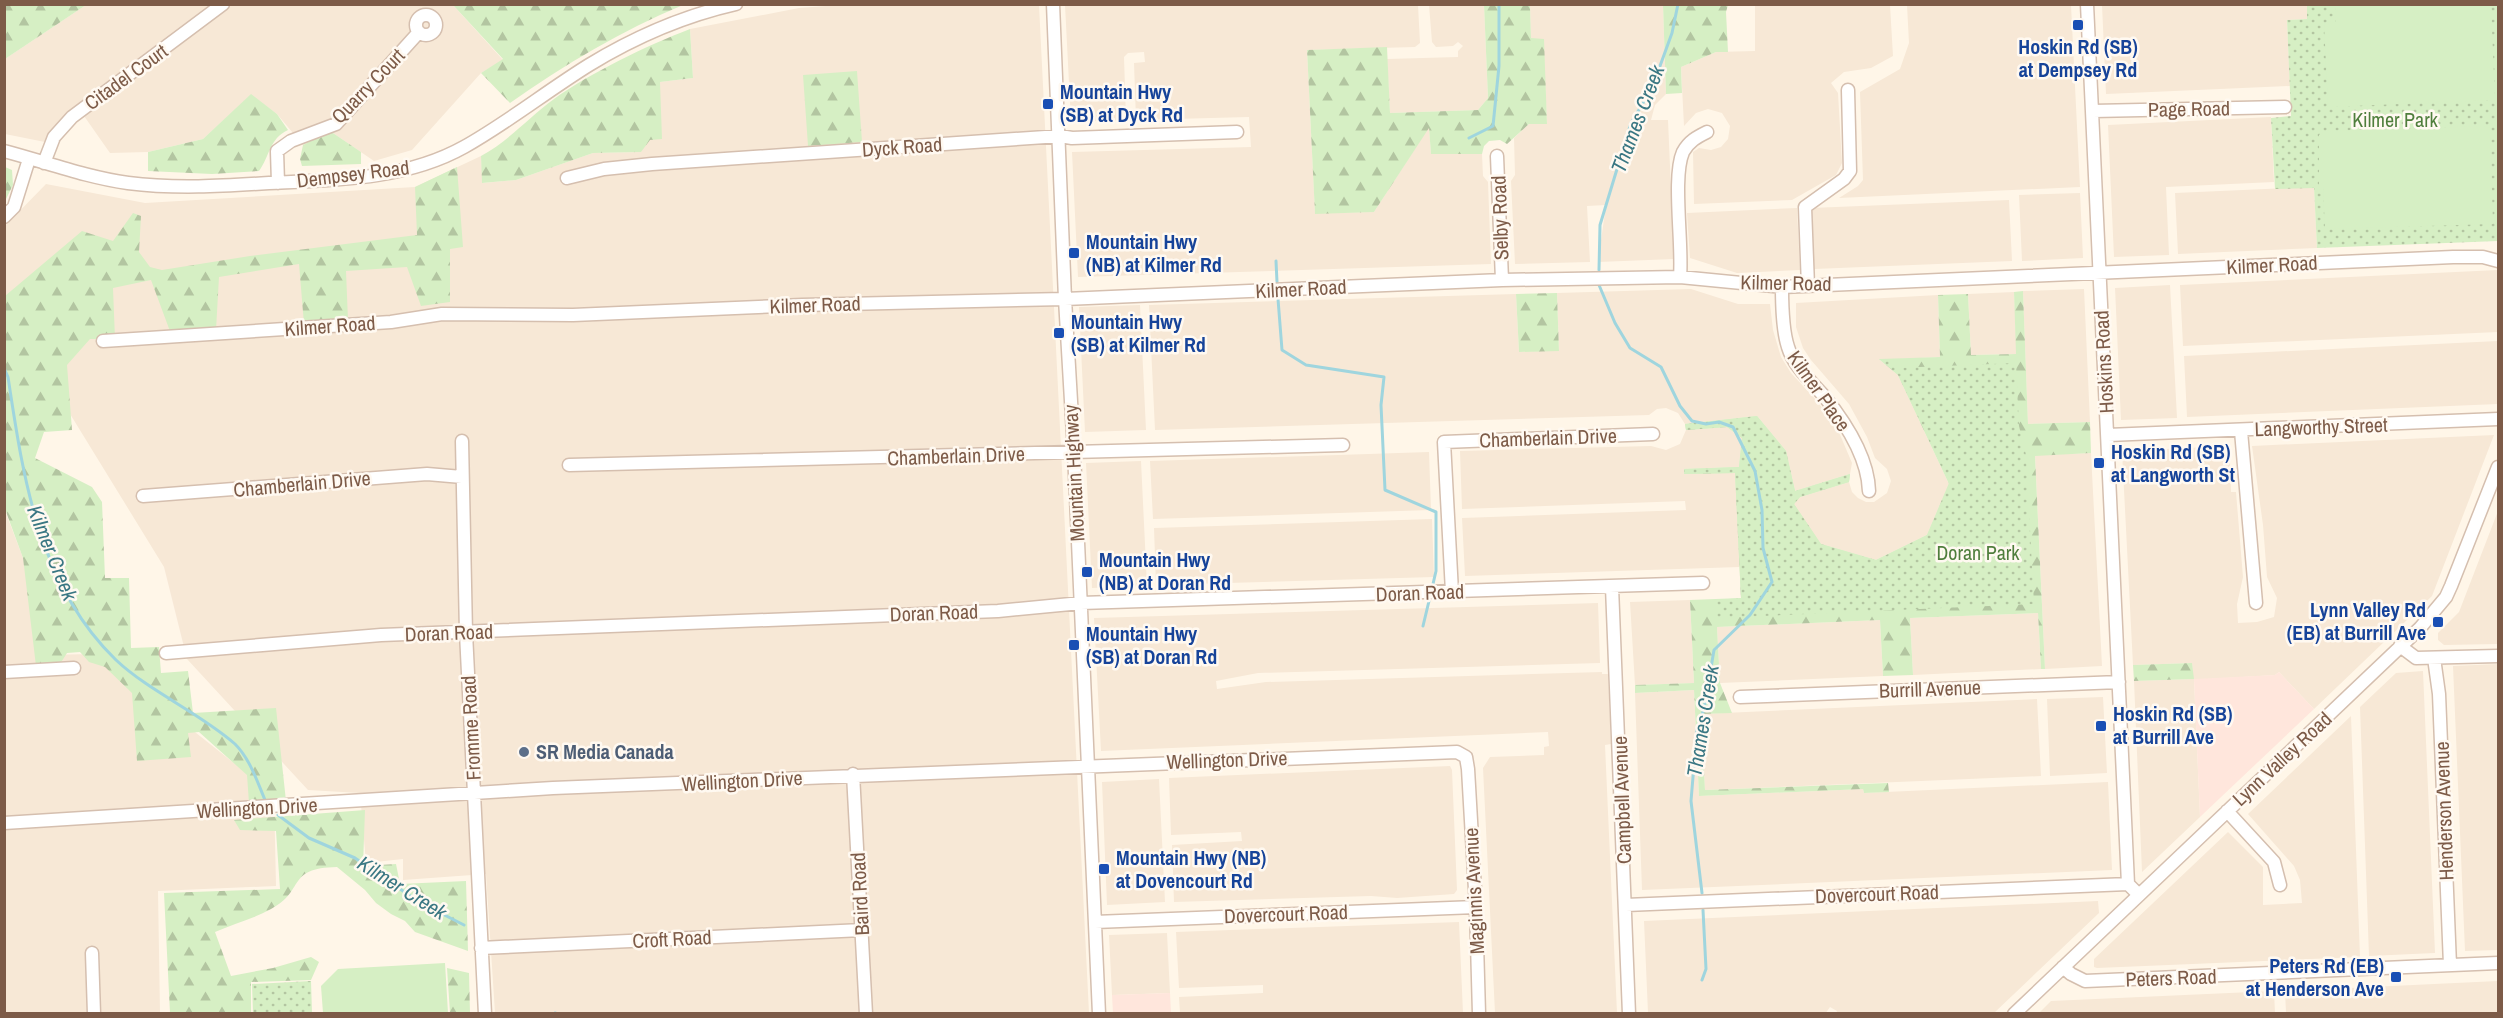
<svg xmlns="http://www.w3.org/2000/svg" width="2503" height="1018" font-family="'Archivo Narrow',sans-serif">
	<style>
		.residential { fill: #f7e8d6 }
		.commercial { fill: #ffe6dc }
		.forest { fill: url(#forest-firs) }
		.park { fill: url(#park-dots) }
		.garden { fill: #d6efc4 }
		.lines { fill: none; stroke-linecap: round; stroke-linejoin: round }
		.stream { stroke: #9fd5de; stroke-width: 3 }
		.minor-casing { stroke: #d5bfaf; stroke-width: 15 }
		.minor { stroke: #fff; stroke-width: 12 }
		.transit-dot { fill: #1a4fb4; stroke: #fff9f1; stroke-width: 2 }
		.service-dot { fill: #5c6f8a; stroke: #fff9f1; stroke-width: 2 }
		.labels { text-anchor: middle; stroke-width: 5; stroke-linejoin: round; paint-order: stroke }
		.transit-label { font-size: 20px; font-weight: bold; fill: #164399; stroke: #fff9f1; text-anchor: start }
		.street-label { font-size: 20px; fill: #7d5b48; stroke: #fff9f1 }
		.park-label { font-size: 20px; fill: #4f7e3c; stroke: #fff9f1 }
		.service-label { font-size: 20px; font-weight: bold; fill: #4e5e75; stroke: #fff9f1; text-anchor: start }
		.water-label { font-size: 21px; font-style: italic; fill: #3a7783; stroke: #fff9f1 }
	</style>
	<defs>
		<pattern id="forest-firs" width="22" height="20" patternUnits="userSpaceOnUse" patternTransform="scale(1.5)"><rect width="22" height="20" fill="#d6efc4"/><path d="M5 1l3.5 6h-7zM16 11l3.5 6h-7z" fill="#b3c5a1"/></pattern>
		<pattern id="park-dots" width="8" height="8" patternUnits="userSpaceOnUse" patternTransform="scale(1.5)"><rect width="8" height="8" fill="#d6efc4"/><path d="M2 2h.1M6 6h.1" fill="none" stroke="#b3c5a1" stroke-width="1.8" stroke-linecap="round"/></pattern>
	</defs>
	<rect width="100%" height="100%" fill="#fff6e8"/>
	<path class="residential" d="M852,4L1039,5L1089,1013H495L486,874L403,880V859L366,863L360,793L308,790L187,659L164,567L5,308V226L46,184L145,203L415,187L481,156L483,183L516,180L593,153L641,152L660,82L693,78L690,29L799,8Z
		M86,5H453L503,60L481,73L412,150L374,161L330,131L303,145L277,114L251,95L203,139L148,152L110,153L77,106L58,122L45,142L5,134V59Z
		M1065,5H1418L1420,43L1415,47L1307,50L1315,213L1374,212L1429,127L1431,154H1482L1483,176L1488,182L1491,264L1078,277L1072,152L1251,147L1249,117L1136,120L1134,63L1145,62L1144,52L1128,53L1124,57L1126,120L1071,122Z
		M1429,5H1484L1488,98L1478,110L1390,113L1387,59L1458,57V51L1463,46L1458,42L1453,46L1436,47L1432,42Z
		M1530,5H1663L1666,94L1655,105L1651,120H1668L1674,259L1598,262L1606,205L1587,206L1590,262L1515,264L1511,181L1515,175L1514,138L1529,124L1547,123L1543,39H1531Z
		M1755,5H1890L1893,56L1871,68L1844,72L1831,83L1838,93L1842,163L1836,175L1792,200L1694,204L1693,152L1699,148L1711,150L1721,147L1728,139L1730,126L1722,113L1708,109L1696,113L1684,126L1681,67L1716,52L1755,51Z
		M1907,5H2071L2080,187L1839,198L1858,186L1863,180L1860,92L1900,69L1909,43Z
		M2102,5H2307V19L2287,20L2290,86L2106,94Z
		M2271,117L2274,182L2166,187L2169,255L2114,257L2108,125Z
		M2314,187L2317,248L2178,254L2175,193Z
		M2080,193L2083,258L2022,261L2019,195Z
		M2009,200L2012,261L1814,269L1811,208Z
		M1797,208L1800,270L1737,273L1690,258L1687,213Z
		M2498,270V332L2183,346L2180,285Z
		M2170,285L2177,418L2121,420L2115,288Z
		M1691,289L1738,304H1770L1773,330L1781,357L1791,373L1817,401L1838,430L1852,463L1850,474L1795,491L1786,451L1757,416L1685,424L1678,413L1666,408L1657,409L1649,415L1155,430L1149,305L1516,294L1519,352L1559,350L1557,293Z
		M2084,289L2090,422L2028,424L2023,291Z
		M2014,292L2017,354L1971,355L1968,294Z
		M1938,295L1940,357L1880,360L1898,375L1949,484L1927,535L1876,560L1821,544L1793,504L1800,497L1849,482L1852,492L1858,498L1866,502H1874L1887,493L1891,481L1887,469L1875,458L1867,437L1849,404L1811,360L1803,348L1796,327V303Z
		M1140,305L1146,430L1085,432L1079,307Z
		M2498,341V404L2187,417L2184,356Z
		M1727,427L1742,438L1739,467L1684,469V474L1735,472L1740,567L1465,576L1462,518L1686,510L1685,501L1462,509L1460,451L1651,446L1666,450L1680,444L1686,430Z
		M2494,435L2432,596L2314,709L2279,672L2275,675L2194,680L2200,817L2142,872L2134,681L2193,679L2192,663L2133,665L2122,451L2229,446L2231,492H2236L2243,577L2237,604L2238,623L2257,622L2274,617L2277,598L2267,577L2263,525L2252,446Z
		M1429,452L1431,510L1153,519L1150,461Z
		M2091,453L2102,666L2045,669L2035,455Z
		M1141,461L1147,586L1092,588L1086,463Z
		M4,508L23,558L39,655L97,654L274,795L276,886L158,891L160,1013H5Z
		M2498,511V644L2444,645L2438,640V633L2459,612Z
		M1432,519L1434,577L1156,585L1154,528Z
		M1690,600L1694,683L1635,685L1630,602Z
		M1598,603L1600,663L1258,673L1216,681L1217,689L1266,682L1602,672V674H1608L1611,744L1605,745L1617,1013H1495L1483,768L1490,757L1544,755V747L1549,746L1548,732L1101,751L1094,618Z
		M2038,613L2041,669L1913,675L1910,618Z
		M1880,620L1883,676L1720,683L1717,627Z
		M2498,664V950L2465,951L2453,666Z
		M2423,671L2435,953L2369,956L2360,707L2396,673Z
		M1694,690L1699,796L1863,789L1864,793L2108,782L2112,870L1642,890L1635,693Z
		M2103,697L2107,773L2050,776L2047,699Z
		M2037,699L2041,776L1705,790L1701,714Z
		M2351,716L2360,957L2097,968L2094,967V959L2228,832L2263,867V905L2302,903L2300,880L2294,866L2248,814Z
		M1450,766L1452,770L1457,890L1454,894L1397,898L1371,896L1174,902L1172,845L1242,841L1241,832L1171,835L1169,778Z
		M1159,779L1165,902L1107,905L1102,782Z
		M2098,901L2099,913L1994,1013L1836,1014L1837,1011L1830,1007L1825,1014L1648,1013L1644,921Z
		M1459,922L1463,1013H1180L1179,997L1263,993V985L1179,988L1176,932Z
		M1167,933L1170,993L1112,995L1109,935Z
		M2498,981V1013H2286L2285,991Z
		M2274,991L2275,1013H2039L2051,1001Z"/>
	<path class="commercial" d="M2279,672L2314,709L2200,817L2194,679L2275,675Z
		M1170,993L1171,1013H1113L1112,995Z"/>
	<path class="forest" d="M5,4H86V5L5,59Z
		M453,5H683C621,31 565,64 510,103L481,73L503,59Z
		M1484,5H1530L1531,38L1544,39L1547,124H1529L1507,144L1500,140L1489,141L1484,146L1482,154H1431L1429,128L1374,212L1315,214L1307,50L1387,47L1390,113L1478,110L1488,98Z
		M1663,5H1728L1726,12L1728,52H1716L1681,67L1682,93L1666,94Z
		M690,29L693,78L660,82L662,139L650,140L641,152L593,153L516,180L482,183L481,156C509,141 529,117 554,99C590,73 648,45 690,29Z
		M857,71L862,142L808,146L803,75Z
		M251,94L277,114L288,130C269,139 270,156 259,171L212,174L148,171V152L203,139Z
		M330,131L361,152V164L302,166L300,159L303,145Z
		M5,167L12,170L13,185L5,201Z
		M457,167L463,247L450,249V302L421,306L407,267L346,271L348,320L304,324L299,264L219,277L216,330L171,334L151,280L113,288L115,339H90L67,365L72,430L44,432L35,458L92,487L102,502L105,578H129L131,648L159,647L161,673L188,671L193,713L276,708L286,801L249,803L247,775L199,732L188,733L191,757L137,761L132,693L105,667L89,662L80,652L67,653L60,664L36,666L23,558L5,509V296L82,231L113,241L133,213L141,216L139,252L150,267L162,270L250,256L417,235L415,187Z
		M2023,291L2028,424L2090,422L2091,453L2035,456L2045,669H2041L2038,613L1910,618L1913,675L1883,676L1880,620L1717,627L1720,683L1732,713L1701,714L1705,790L1888,783L1889,792L1864,793L1863,789L1699,796L1694,690L1635,693V685L1694,683L1690,600L1741,598L1735,473L1684,474V469L1739,467L1742,438L1727,427L1686,430L1685,424L1757,416L1786,451L1795,491L1850,474L1849,482L1800,497L1794,504L1821,544L1876,560L1927,535L1949,484L1898,375L1879,359L1940,357L1938,295L1968,294L1971,355L2016,354L2014,292Z
		M1557,293L1559,351L1519,352L1516,294Z
		M2192,663L2194,679L2134,681L2133,665Z
		M365,810L363,866L396,864L400,884L466,881L468,951L415,932L405,921L391,914L376,903L365,890L337,867C285,868 306,891 271,909C253,919 233,924 215,932L231,976L273,968L311,957L319,962L311,980L251,982V1013H170L164,893L280,889L276,831L240,830L234,820Z
		M447,968L469,973L470,1013H450Z"/>
	<path class="park" d="M2307,5H2498V241L2317,248L2314,188L2275,189L2271,118L2291,116L2287,20L2307,19Z
		M1879,359H1894L1896,368L2016,363L2019,426L2026,455L2034,604L1717,618L1716,600L1741,598L1735,473L1684,474V469L1739,467L1742,438L1727,427L1686,430L1685,424L1757,416L1786,451L1795,491L1850,474L1849,482L1800,497L1794,504L1821,544L1876,560L1927,535L1949,483L1898,375Z
		M311,981L312,1013H253L252,984Z"/>
	<path class="garden" d="M2335,5H2491L2495,100L2328,107L2324,23L2336,22Z
		M2490,126L2493,224L2325,229L2323,187L2319,186V135L2323,131Z
		M445,963L448,1013H323L321,986L338,969Z"/>
	<g class="lines">
		<path class="stream" d="M1469,138L1493,126L1499,66V4
			M1276,261L1277,282
			M1599,270L1600,225L1631,123L1652,88L1672,33L1678,4
			M1599,285L1615,323L1630,348L1661,367L1680,406L1692,421L1706,424L1719,422L1733,427L1755,471L1762,510L1763,548L1772,582L1750,615L1714,650L1704,709L1697,729L1691,801L1702,893
			M1278,299L1282,350L1306,365L1384,377L1381,405L1385,490L1436,512V571L1433,584
			M4,368L8,377C23,477 39,586 116,660C150,692 200,713 235,744C250,759 257,781 265,800
			M1423,626L1429,601
			M278,815L309,838L355,858L419,902L464,925
			M1702,980L1706,969L1703,910
			M555,1013L558,1014"/>
		<defs>
			<path id="minor" d="M1053,4L1065,299L1074,452L1099,1014
				M2087,4L2128,884L2139,895
				M416 25a10 10 0 1 1 20 0a10 10 0 1 1-20 0Z
				M2093,111L2285,107
				M4,151C46,162 85,177 128,183C175,189 222,186 269,183C334,180 405,180 464,147C507,123 547,91 589,65C635,37 683,16 736,4
				M1497,156L1502,280
				M44,163L54,137L72,117L223,4
				M567,178L604,169L652,164L1060,136L1072,138L1237,132
				M278,183L277,151L291,141L336,124L419,32
				M4,217L14,207L29,159
				M1680,277C1683,245 1672,177 1683,152C1689,141 1697,137 1707,132
				M1808,286L1805,207L1844,179L1850,171L1848,90
				M1782,287C1782,303 1783,332 1788,347C1794,367 1811,381 1824,396C1845,422 1868,457 1869,491
				M103,341L391,322L442,314L573,315L802,305L1065,299L1502,280L1680,277L1782,287L2453,257H2483L2498,261
				M2241,431L2256,603
				M2108,435L2498,419
				M462,441L466,633L485,1014
				M569,465L1343,445
				M143,496L427,474L462,477
				M1612,587L1629,1014
				M1452,592L1444,442L1653,434
				M2400,646L2416,658L2498,656
				M166,653L381,635L998,611L1081,603L1703,583
				M2434,658L2439,694L2450,965
				M4,672L74,668
				M1740,697L2119,682
				M853,774L866,1014
				M2227,811L2274,862L2280,885
				M4,823L553,788L1457,752L1466,757L1468,769L1476,907L1479,1014
				M1626,905L2128,884
				M1095,922L1476,907
				M481,948L862,930
				M92,953L94,1014
				M2063,967L2071,974L2085,981L2498,963
				M2014,1014L2420,628L2446,597L2451,586L2498,467"/>
		</defs>
		<use href="#minor" class="minor-casing"/>
		<use href="#minor" class="minor"/>
	</g>
	<g class="transit-dot">
		<rect x="2072" y="19" width="12" height="12" rx="3"/>
		<rect x="1042" y="98" width="12" height="12" rx="3"/>
		<rect x="1068" y="247" width="12" height="12" rx="3"/>
		<rect x="1053" y="327" width="12" height="12" rx="3"/>
		<rect x="2093" y="457" width="12" height="12" rx="3"/>
		<rect x="1081" y="566" width="12" height="12" rx="3"/>
		<rect x="2432" y="616" width="12" height="12" rx="3"/>
		<rect x="1068" y="639" width="12" height="12" rx="3"/>
		<rect x="2095" y="720" width="12" height="12" rx="3"/>
		<rect x="1098" y="863" width="12" height="12" rx="3"/>
		<rect x="2390" y="971" width="12" height="12" rx="3"/>
	</g>
	<circle class="service-dot" cx="524" cy="752" r="6"/>
	<g class="labels">
		<g class="transit-label">
			<text x="2078" y="54" text-anchor="middle">Hoskin Rd (SB)<tspan x="2078" dy="23">at Dempsey Rd</tspan></text>
			<text x="1060" y="99">Mountain Hwy<tspan x="1060" dy="23">(SB) at Dyck Rd</tspan></text>
			<text x="1086" y="249">Mountain Hwy<tspan x="1086" dy="23">(NB) at Kilmer Rd</tspan></text>
			<text x="1071" y="329">Mountain Hwy<tspan x="1071" dy="23">(SB) at Kilmer Rd</tspan></text>
			<text x="2111" y="459">Hoskin Rd (SB)<tspan x="2111" dy="23">at Langworth St</tspan></text>
			<text x="1099" y="567">Mountain Hwy<tspan x="1099" dy="23">(NB) at Doran Rd</tspan></text>
			<text x="2426" y="617" text-anchor="end">Lynn Valley Rd<tspan x="2426" dy="23">(EB) at Burrill Ave</tspan></text>
			<text x="1086" y="641">Mountain Hwy<tspan x="1086" dy="23">(SB) at Doran Rd</tspan></text>
			<text x="2113" y="721">Hoskin Rd (SB)<tspan x="2113" dy="23">at Burrill Ave</tspan></text>
			<text x="1116" y="865">Mountain Hwy (NB)<tspan x="1116" dy="23">at Dovencourt Rd</tspan></text>
			<text x="2384" y="973" text-anchor="end">Peters Rd (EB)<tspan x="2384" dy="23">at Henderson Ave</tspan></text>
		</g>
		<g class="street-label">
			<text transform="translate(126 77) rotate(-36)" y="7">Citadel Court</text>
			<text transform="translate(368 86) rotate(-46)" y="7">Quarry Court</text>
			<text transform="translate(2189 109) rotate(-1)" y="7">Page Road</text>
			<text transform="translate(902 147) rotate(-4)" y="7">Dyck Road</text>
			<text transform="translate(353 174) rotate(-7)" y="7">Dempsey Road</text>
			<text transform="translate(1500 218) rotate(-92)" y="7">Selby Road</text>
			<text transform="translate(2272 265) rotate(-3)" y="7">Kilmer Road</text>
			<text transform="translate(1786 283) rotate(1)" y="7">Kilmer Road</text>
			<text transform="translate(1301 289) rotate(-3)" y="7">Kilmer Road</text>
			<text transform="translate(815 305) rotate(-2)" y="7">Kilmer Road</text>
			<text transform="translate(330 326) rotate(-4)" y="7">Kilmer Road</text>
			<text transform="translate(2104 362) rotate(-93)" y="7">Hoskins Road</text>
			<text transform="translate(1819 391) rotate(55)" y="7">Kilmer Place</text>
			<text transform="translate(2321 427) rotate(-2)" y="7">Langworthy Street</text>
			<text transform="translate(1548 438) rotate(-2)" y="7">Chamberlain Drive</text>
			<text transform="translate(956 456) rotate(-2)" y="7">Chamberlain Drive</text>
			<text transform="translate(1074 473) rotate(-93)" y="7">Mountain Highway</text>
			<text transform="translate(302 484) rotate(-5)" y="7">Chamberlain Drive</text>
			<text transform="translate(1420 593) rotate(-2)" y="7">Doran Road</text>
			<text transform="translate(934 613) rotate(-2)" y="7">Doran Road</text>
			<text transform="translate(449 633) rotate(-2)" y="7">Doran Road</text>
			<text transform="translate(1930 689) rotate(-2)" y="7">Burrill Avenue</text>
			<text transform="translate(471 728) rotate(-93)" y="7">Fromme Road</text>
			<text transform="translate(2282 759) rotate(-43)" y="7">Lynn Valley Road</text>
			<text transform="translate(1227 760) rotate(-2)" y="7">Wellington Drive</text>
			<text transform="translate(742 781) rotate(-3)" y="7">Wellington Drive</text>
			<text transform="translate(1622 800) rotate(-92)" y="7">Campbell Avenue</text>
			<text transform="translate(257 808) rotate(-3)" y="7">Wellington Drive</text>
			<text transform="translate(2444 811) rotate(-92)" y="7">Henderson Avenue</text>
			<text transform="translate(1474 891) rotate(-93)" y="7">Maginnis Avenue</text>
			<text transform="translate(860 894) rotate(-93)" y="7">Baird Road</text>
			<text transform="translate(1877 894) rotate(-2)" y="7">Dovercourt Road</text>
			<text transform="translate(1286 914) rotate(-2)" y="7">Dovercourt Road</text>
			<text transform="translate(672 939) rotate(-3)" y="7">Croft Road</text>
			<text transform="translate(2171 978) rotate(-2)" y="7">Peters Road</text>
		</g>
		<g class="park-label">
			<text x="2395" y="127">Kilmer Park</text>
			<text x="1978" y="560">Doran Park</text>
		</g>
		<g class="service-label">
			<text x="536" y="759">SR Media Canada</text>
		</g>
		<g class="water-label">
			<text transform="translate(1638 119) rotate(-69)" y="7">Thames Creek</text>
			<text transform="translate(52 553) rotate(68)" y="7">Kilmer Creek</text>
			<text transform="translate(1703 721) rotate(-81)" y="7">Thames Creek</text>
			<text transform="translate(402 888) rotate(32)" y="7">Kilmer Creek</text>
		</g>
	</g>
	<rect width="2503" height="1018" fill="none" stroke="#7d5b48" stroke-width="12"/>
</svg>
